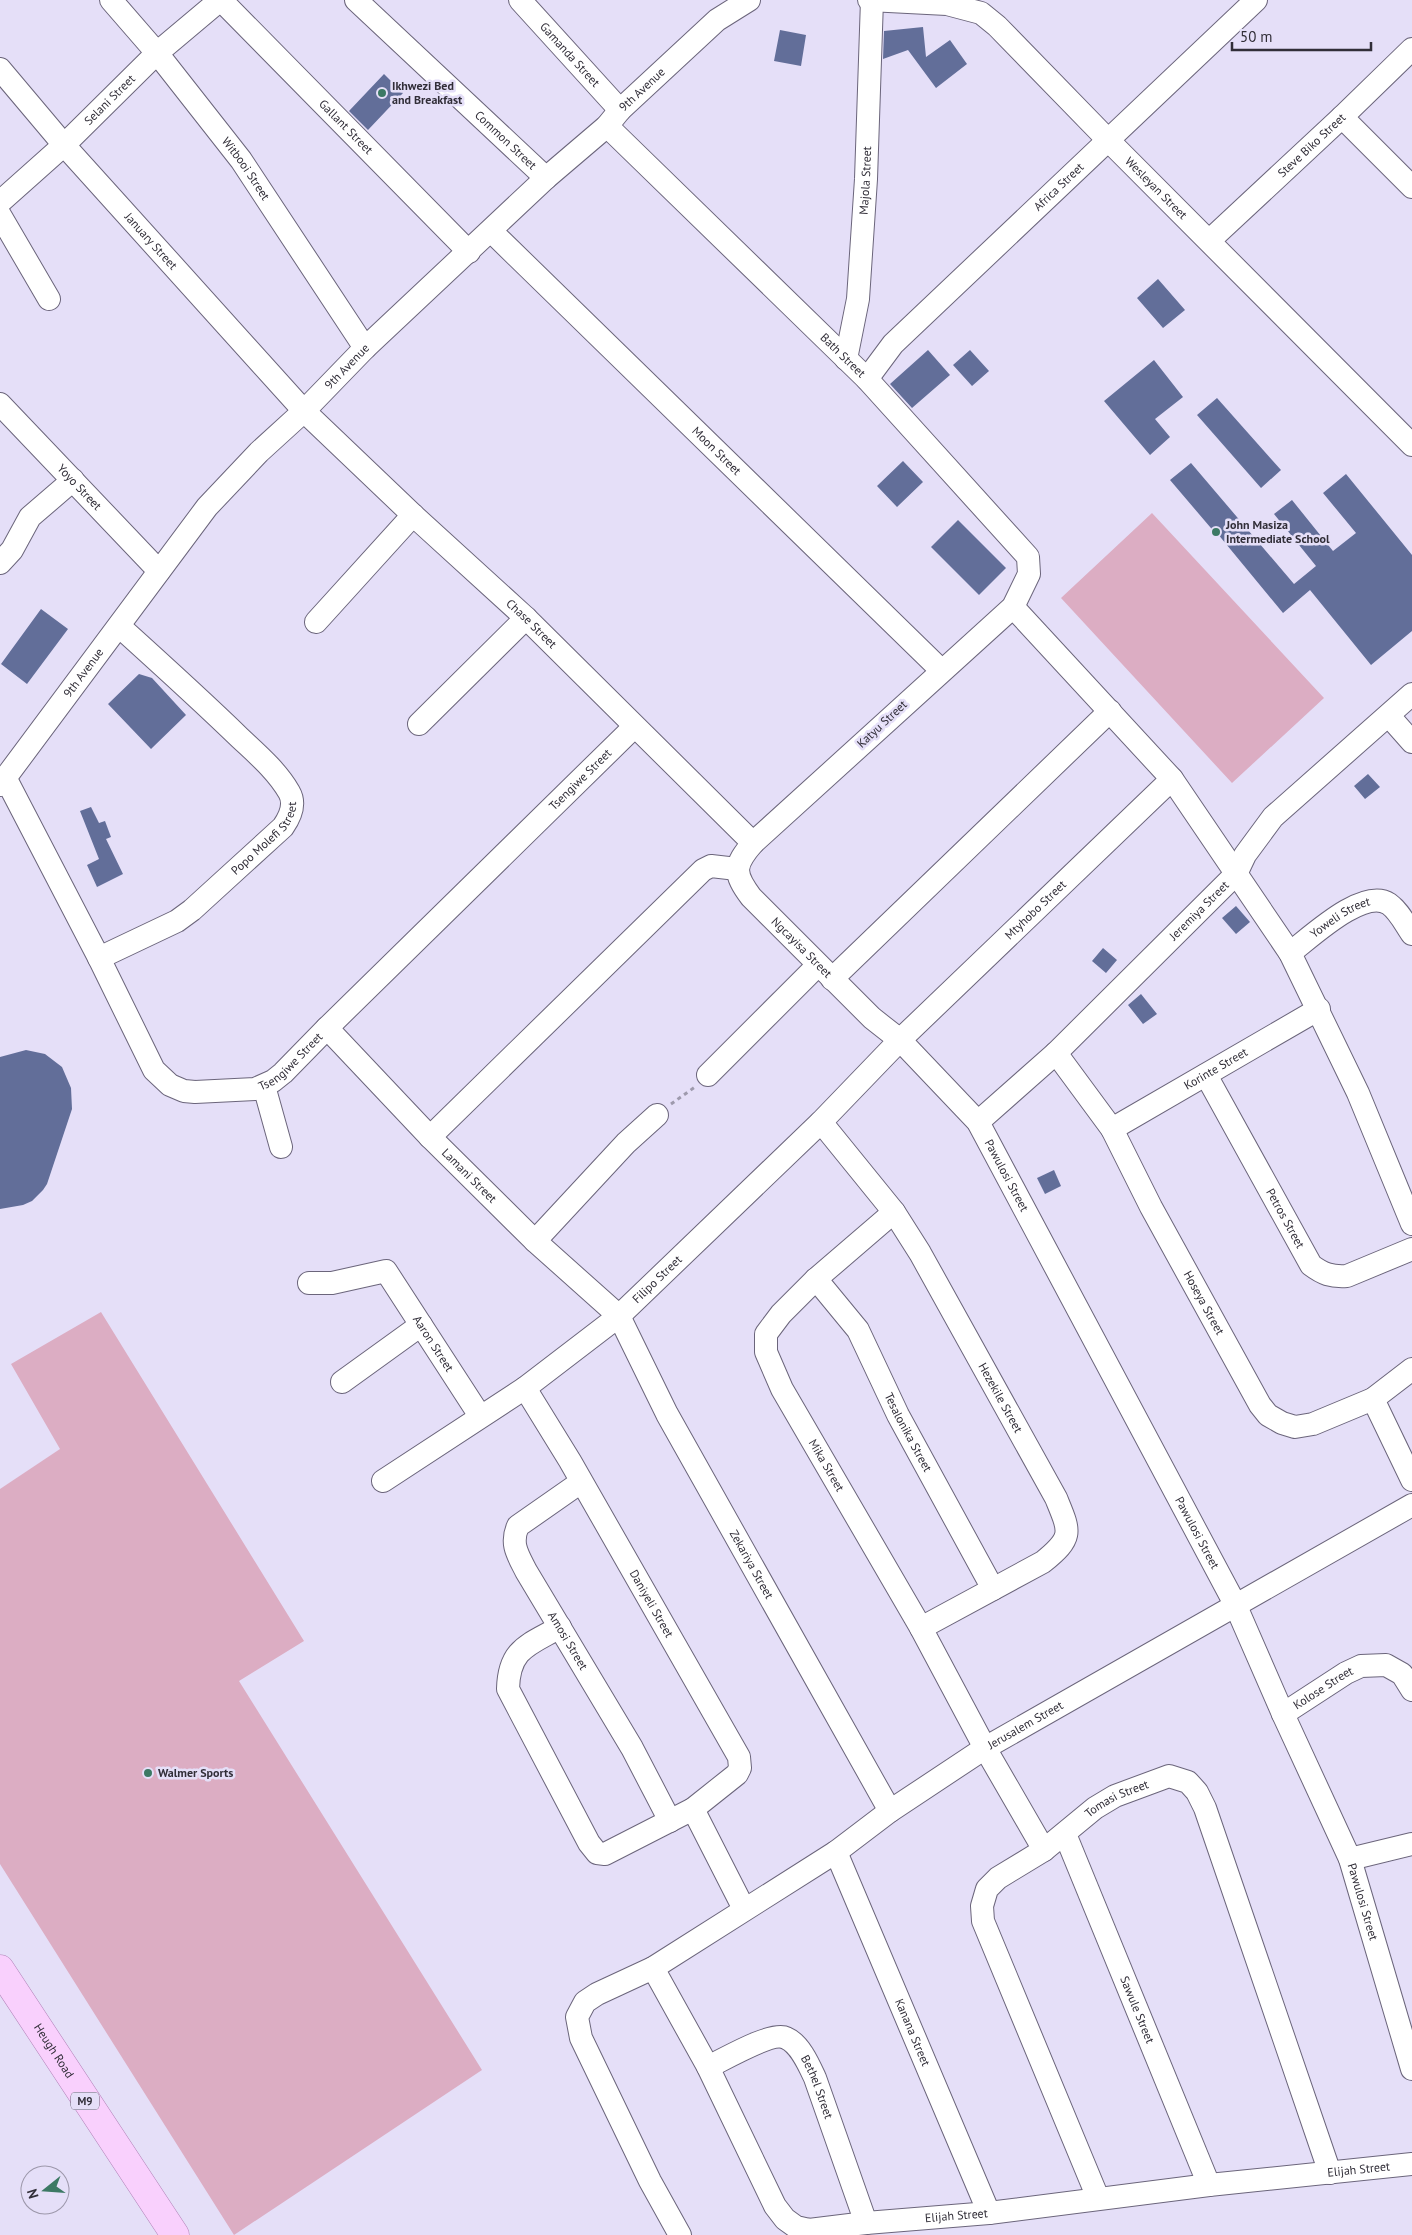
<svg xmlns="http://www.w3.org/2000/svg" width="1412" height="2235" font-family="'PT Sans',sans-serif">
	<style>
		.green { fill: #dcadc3 }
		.building { fill: #626e99 }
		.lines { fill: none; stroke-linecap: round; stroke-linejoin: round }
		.minor-casing { stroke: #6b657b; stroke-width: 24 }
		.major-casing { stroke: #b082b7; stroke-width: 29 }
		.path { stroke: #9e9aad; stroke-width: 3; stroke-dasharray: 4 4; stroke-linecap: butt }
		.minor { stroke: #fff; stroke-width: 22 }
		.major { stroke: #f9d0fd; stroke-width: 28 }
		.poi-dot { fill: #3c7964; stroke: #e5dff8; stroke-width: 2 }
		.labels { text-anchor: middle; stroke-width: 5; stroke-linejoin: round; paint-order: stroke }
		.shield { fill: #e5dff8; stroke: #676372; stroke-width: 1 }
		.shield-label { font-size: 11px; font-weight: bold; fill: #312e38 }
		.street-label { font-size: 12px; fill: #312e38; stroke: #e5dff8 }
		.poi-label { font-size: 12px; font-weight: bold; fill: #312e38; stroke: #e5dff8; text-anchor: start }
	</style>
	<rect width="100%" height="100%" fill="#e5dff8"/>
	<path class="green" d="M1152,513L1324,698L1232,783L1061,598Z
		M101,1312L304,1641L239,1681L482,2070L234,2235L0,1864V1489L60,1449L11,1364Z"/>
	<path class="building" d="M923,27L926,57L950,40L967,64L936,88L908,50L883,59L884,31Z
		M780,30L806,35L801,66L774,61Z
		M384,74L403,93L368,130L349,111Z
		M1158,279L1185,310L1163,328L1137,298Z
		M928,350L950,375L912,408L890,384Z
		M970,350L989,371L972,386L953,365Z
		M1154,360L1183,397L1155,419L1170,437L1150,455L1104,401Z
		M1217,398L1281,470L1261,488L1197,415Z
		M903,461L923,482L897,507L877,486Z
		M1191,463L1294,584L1316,566L1274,514L1292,500L1333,551L1356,533L1323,493L1346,474L1412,555V631L1371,665L1310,590L1283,613L1217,533L1216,534L1170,480Z
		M958,520L1006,568L979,595L931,547Z
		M41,609L68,629L27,684L1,664Z
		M139,674L152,678L186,715L151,749L108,704Z
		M1368,774L1380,787L1365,799L1354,786Z
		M91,807L99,823L105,821L111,837L106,839L123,874L97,887L87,865L99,859L80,811Z
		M1236,906L1250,922L1236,934L1222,918Z
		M1103,948L1117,960L1106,973L1092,961Z
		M1141,994L1157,1014L1143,1024L1128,1005Z
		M26,1050L45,1054L62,1067L71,1088L72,1109L47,1184L43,1190L32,1201L23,1205L0,1209V1057Z
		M1054,1170L1061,1186L1045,1194L1037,1178Z"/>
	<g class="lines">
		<defs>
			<g id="minor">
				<path id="s1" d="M111,0L157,53L241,160L365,348"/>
				<path id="s2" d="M221,0L469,252"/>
				<path id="s3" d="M356,0L546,178"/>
				<path id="s4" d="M520,0L620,110"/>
				<path id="s5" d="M869,0L947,4L981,13L997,26L1108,140L1412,445"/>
				<path id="s6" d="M0,69L64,145L304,411L413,515L526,618L753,843"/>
				<path d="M1342,117L1412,187"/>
				<path id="s7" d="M607,126L867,379L1028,557L1029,574L1013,607L753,843C734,865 733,873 751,897L872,1018L900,1040L978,1122L1235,1604L1283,1714L1350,1859L1412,2069"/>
				<path id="s8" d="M0,202L64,145L157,53L220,0"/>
				<path d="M0,215L49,299"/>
				<path id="s9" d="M491,231L941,670"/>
				<path id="s10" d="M1210,240L1342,117L1412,49"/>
				<path id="s11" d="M846,359L858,299L866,179L872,0"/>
				<path id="s12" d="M867,379L893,344L1256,0"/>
				<path id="s13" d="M0,404L159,571"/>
				<path d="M0,563L12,550L30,517L73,480"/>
				<path d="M1013,607L1172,779L1290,953L1358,1093L1412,1224"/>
				<path d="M316,622L413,515"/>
				<path d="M1389,716L1412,742"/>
				<path d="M419,724L526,618"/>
				<path id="s14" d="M6,779L99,958L154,1070L170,1085L184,1091L195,1092L255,1089L273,1081L283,1073L327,1028L634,727"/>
				<path id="s15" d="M0,785L207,507L259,452L304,411L365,348L546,178L607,126L620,110L717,20L749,0"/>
				<path id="s16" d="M1290,953C1310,938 1363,887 1389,904C1399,911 1405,924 1412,934"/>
				<path id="s17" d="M99,958L177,921L192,910L283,827C290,817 296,804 289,792C277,771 257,754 240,738C201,700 160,663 119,626"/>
				<path d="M832,979L1110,711"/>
				<path id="s18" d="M327,1028L430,1137L535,1241L619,1316L667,1414L890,1811"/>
				<path id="s19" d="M1056,1053L1112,1129L1151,1207L1260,1405L1268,1415L1282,1423L1295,1427L1313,1424L1373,1399L1412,1369"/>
				<path d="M708,1075L818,965"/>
				<path id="s20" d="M1206,1075L1311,1265C1323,1274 1331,1277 1347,1276L1412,1249"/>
				<path d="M264,1086L281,1147"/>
				<path id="s21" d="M821,1122L894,1212L920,1253L1056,1498C1070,1532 1074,1537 1043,1562L921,1628"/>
				<path id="s22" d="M978,1122L1056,1053L1236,874L1245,855L1273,817L1412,694"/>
				<path id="s23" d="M1112,1129L1319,1009"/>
				<path d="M430,1137L703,870L711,866L737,869"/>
				<path id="s24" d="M894,1212L816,1279L781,1314L766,1334V1352L782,1389L921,1628L985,1748L1044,1850"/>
				<path d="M535,1241L626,1143L657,1115"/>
				<path id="s25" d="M816,1279L858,1330L898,1415L993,1589"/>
				<path id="s26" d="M309,1283H332L386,1271L480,1416"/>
				<path d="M342,1382L421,1325"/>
				<path id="s27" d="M525,1388L570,1461L739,1757L740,1768L737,1774L693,1809L605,1854L597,1853L589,1843L508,1689C509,1648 529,1645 560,1627"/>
				<path d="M1373,1399L1412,1480"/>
				<path id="s28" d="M383,1481L525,1388L619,1316L821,1122L900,1040L1172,779"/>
				<path id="s29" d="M581,1482L518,1526C510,1544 518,1555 526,1571L632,1748L670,1821"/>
				<path id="s30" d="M1283,1714L1346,1673L1361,1666L1386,1665L1402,1674L1412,1690"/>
				<path d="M693,1809L744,1909"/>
				<path id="s31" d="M1065,1834L1209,2185"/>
				<path id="s32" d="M836,1852L989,2213"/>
				<path d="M1350,1859L1412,1844"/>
				<path id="s33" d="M653,1968L708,2067L775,2206L785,2219L796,2227L809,2230L866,2223L989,2213L1209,2185L1412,2164"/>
				<path id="s34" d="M708,2067C723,2060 772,2031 786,2038C800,2044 809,2065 815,2078L866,2223"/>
				<path id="s35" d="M1098,2198L983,1921L982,1906L987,1889L998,1878L1044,1850L1095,1808L1115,1796L1169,1776L1188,1782L1197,1792L1205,1808L1330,2173"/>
				<path id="s36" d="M680,2235L650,2181L581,2038L577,2017L585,2002L597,1994L653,1968L836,1852L890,1811L985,1748L1412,1505"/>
			</g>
			<g id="major">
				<path id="s37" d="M0,1969L175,2235"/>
			</g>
		</defs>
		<use href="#minor" class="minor-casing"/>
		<use href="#major" class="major-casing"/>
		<path class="path" d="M671,1104L695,1087"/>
		<use href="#minor" class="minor"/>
		<use href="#major" class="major"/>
	</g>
	<g class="poi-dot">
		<circle cx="382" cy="93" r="5"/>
		<circle cx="1216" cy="532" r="5"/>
		<circle cx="148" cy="1773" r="5"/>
	</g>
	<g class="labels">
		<rect class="shield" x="71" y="2092.5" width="28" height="17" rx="4"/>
		<g class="shield-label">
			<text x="85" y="2105">M9</text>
		</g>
		<g class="street-label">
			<text dy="4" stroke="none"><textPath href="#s4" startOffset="74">Gamanda Street</textPath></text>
			<text dy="4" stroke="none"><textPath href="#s15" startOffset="950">9th Avenue</textPath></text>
			<text dy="4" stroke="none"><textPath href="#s8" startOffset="150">Selani Street</textPath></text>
			<text dy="4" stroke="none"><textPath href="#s2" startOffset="178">Gallant Street</textPath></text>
			<text dy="4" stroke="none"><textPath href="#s3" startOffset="205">Common Street</textPath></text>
			<text dy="4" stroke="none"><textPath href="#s10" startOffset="139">Steve Biko Street</textPath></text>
			<text dy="4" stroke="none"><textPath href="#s1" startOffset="216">Witbooi Street</textPath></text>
			<text dy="4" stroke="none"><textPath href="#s11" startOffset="180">Majola Street</textPath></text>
			<text dy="4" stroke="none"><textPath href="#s12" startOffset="272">Africa Street</textPath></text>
			<text dy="4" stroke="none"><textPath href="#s5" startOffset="361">Wesleyan Street</textPath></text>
			<text dy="4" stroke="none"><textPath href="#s6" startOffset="229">January Street</textPath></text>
			<text dy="4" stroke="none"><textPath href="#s7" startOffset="329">Bath Street</textPath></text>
			<text dy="4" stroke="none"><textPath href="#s15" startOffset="545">9th Avenue</textPath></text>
			<text dy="4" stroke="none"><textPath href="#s9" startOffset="315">Moon Street</textPath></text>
			<text dy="4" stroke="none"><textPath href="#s13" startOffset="115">Yoyo Street</textPath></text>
			<text dy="4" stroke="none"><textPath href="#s6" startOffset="769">Chase Street</textPath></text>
			<text dy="4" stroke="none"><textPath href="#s15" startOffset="140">9th Avenue</textPath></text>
			<text transform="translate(882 724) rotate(-43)" y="4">Katyu Street</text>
			<text dy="4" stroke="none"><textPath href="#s14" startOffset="885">Tsengiwe Street</textPath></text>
			<text dy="4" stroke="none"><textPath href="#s17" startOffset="208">Popo Molefi Street</textPath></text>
			<text dy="4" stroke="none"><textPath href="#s28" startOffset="870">Mtyhobo Street</textPath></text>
			<text dy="4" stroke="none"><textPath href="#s22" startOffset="306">Jeremiya Street</textPath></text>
			<text dy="4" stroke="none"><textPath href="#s16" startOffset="62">Yoweli Street</textPath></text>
			<text dy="4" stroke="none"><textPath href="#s7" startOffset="1141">Ngcayisa Street</textPath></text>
			<text dy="4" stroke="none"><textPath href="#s14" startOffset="480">Tsengiwe Street</textPath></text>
			<text dy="4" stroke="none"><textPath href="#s23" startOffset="120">Korinte Street</textPath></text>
			<text dy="4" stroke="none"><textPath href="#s18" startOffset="205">Lamani Street</textPath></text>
			<text dy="4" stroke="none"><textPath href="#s7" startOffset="1450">Pawulosi Street</textPath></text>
			<text dy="4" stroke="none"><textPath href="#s20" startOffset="164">Petros Street</textPath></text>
			<text dy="4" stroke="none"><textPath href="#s28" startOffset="341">Filipo Street</textPath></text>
			<text dy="4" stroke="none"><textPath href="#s19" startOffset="291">Hoseya Street</textPath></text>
			<text dy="4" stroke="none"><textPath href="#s26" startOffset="165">Aaron Street</textPath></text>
			<text dy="4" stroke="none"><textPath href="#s21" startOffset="330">Hezekile Street</textPath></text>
			<text dy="4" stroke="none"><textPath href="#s25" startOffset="180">Tesalonika Street</textPath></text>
			<text dy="4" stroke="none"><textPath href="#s24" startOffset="324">Mika Street</textPath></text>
			<text dy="4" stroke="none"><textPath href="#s7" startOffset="1855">Pawulosi Street</textPath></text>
			<text dy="4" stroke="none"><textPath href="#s18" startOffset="692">Zekariya Street</textPath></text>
			<text dy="4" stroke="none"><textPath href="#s27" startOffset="250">Daniyeli Street</textPath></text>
			<text dy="4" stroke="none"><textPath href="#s29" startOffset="206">Amosi Street</textPath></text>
			<text dy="4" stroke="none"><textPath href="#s30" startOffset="48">Kolose Street</textPath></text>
			<text dy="4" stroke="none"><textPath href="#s36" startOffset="780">Jerusalem Street</textPath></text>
			<text dy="4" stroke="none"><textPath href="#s35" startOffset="492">Tomasi Street</textPath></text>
			<text dy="4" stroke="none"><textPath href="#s7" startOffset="2260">Pawulosi Street</textPath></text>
			<text dy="4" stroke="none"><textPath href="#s31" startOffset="190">Sawule Street</textPath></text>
			<text dy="4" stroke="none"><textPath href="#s32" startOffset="196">Kanana Street</textPath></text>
			<text dy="4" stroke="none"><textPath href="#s37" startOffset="98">Heugh Road</textPath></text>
			<text dy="4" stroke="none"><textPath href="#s34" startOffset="144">Bethel Street</textPath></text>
			<text dy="4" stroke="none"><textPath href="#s33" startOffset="864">Elijah Street</textPath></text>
			<text dy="4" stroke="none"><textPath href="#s33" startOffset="459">Elijah Street</textPath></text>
		</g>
		<g class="poi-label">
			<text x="392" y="90">Ikhwezi Bed<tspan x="392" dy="14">and Breakfast</tspan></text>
			<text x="1226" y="529">John Masiza<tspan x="1226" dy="14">Intermediate School</tspan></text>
			<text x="158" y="1777">Walmer Sports</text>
		</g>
	</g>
	<g transform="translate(45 2190) rotate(253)"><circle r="24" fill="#e5dff8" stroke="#9d98ab"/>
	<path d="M0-4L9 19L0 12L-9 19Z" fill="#3c7964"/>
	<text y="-8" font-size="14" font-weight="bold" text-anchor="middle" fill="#312e38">N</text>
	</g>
	<path d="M1232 42v8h139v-8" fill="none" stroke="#312e38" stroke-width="2.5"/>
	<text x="1240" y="42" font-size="15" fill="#312e38" stroke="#e5dff8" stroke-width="4" paint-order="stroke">50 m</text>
</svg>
